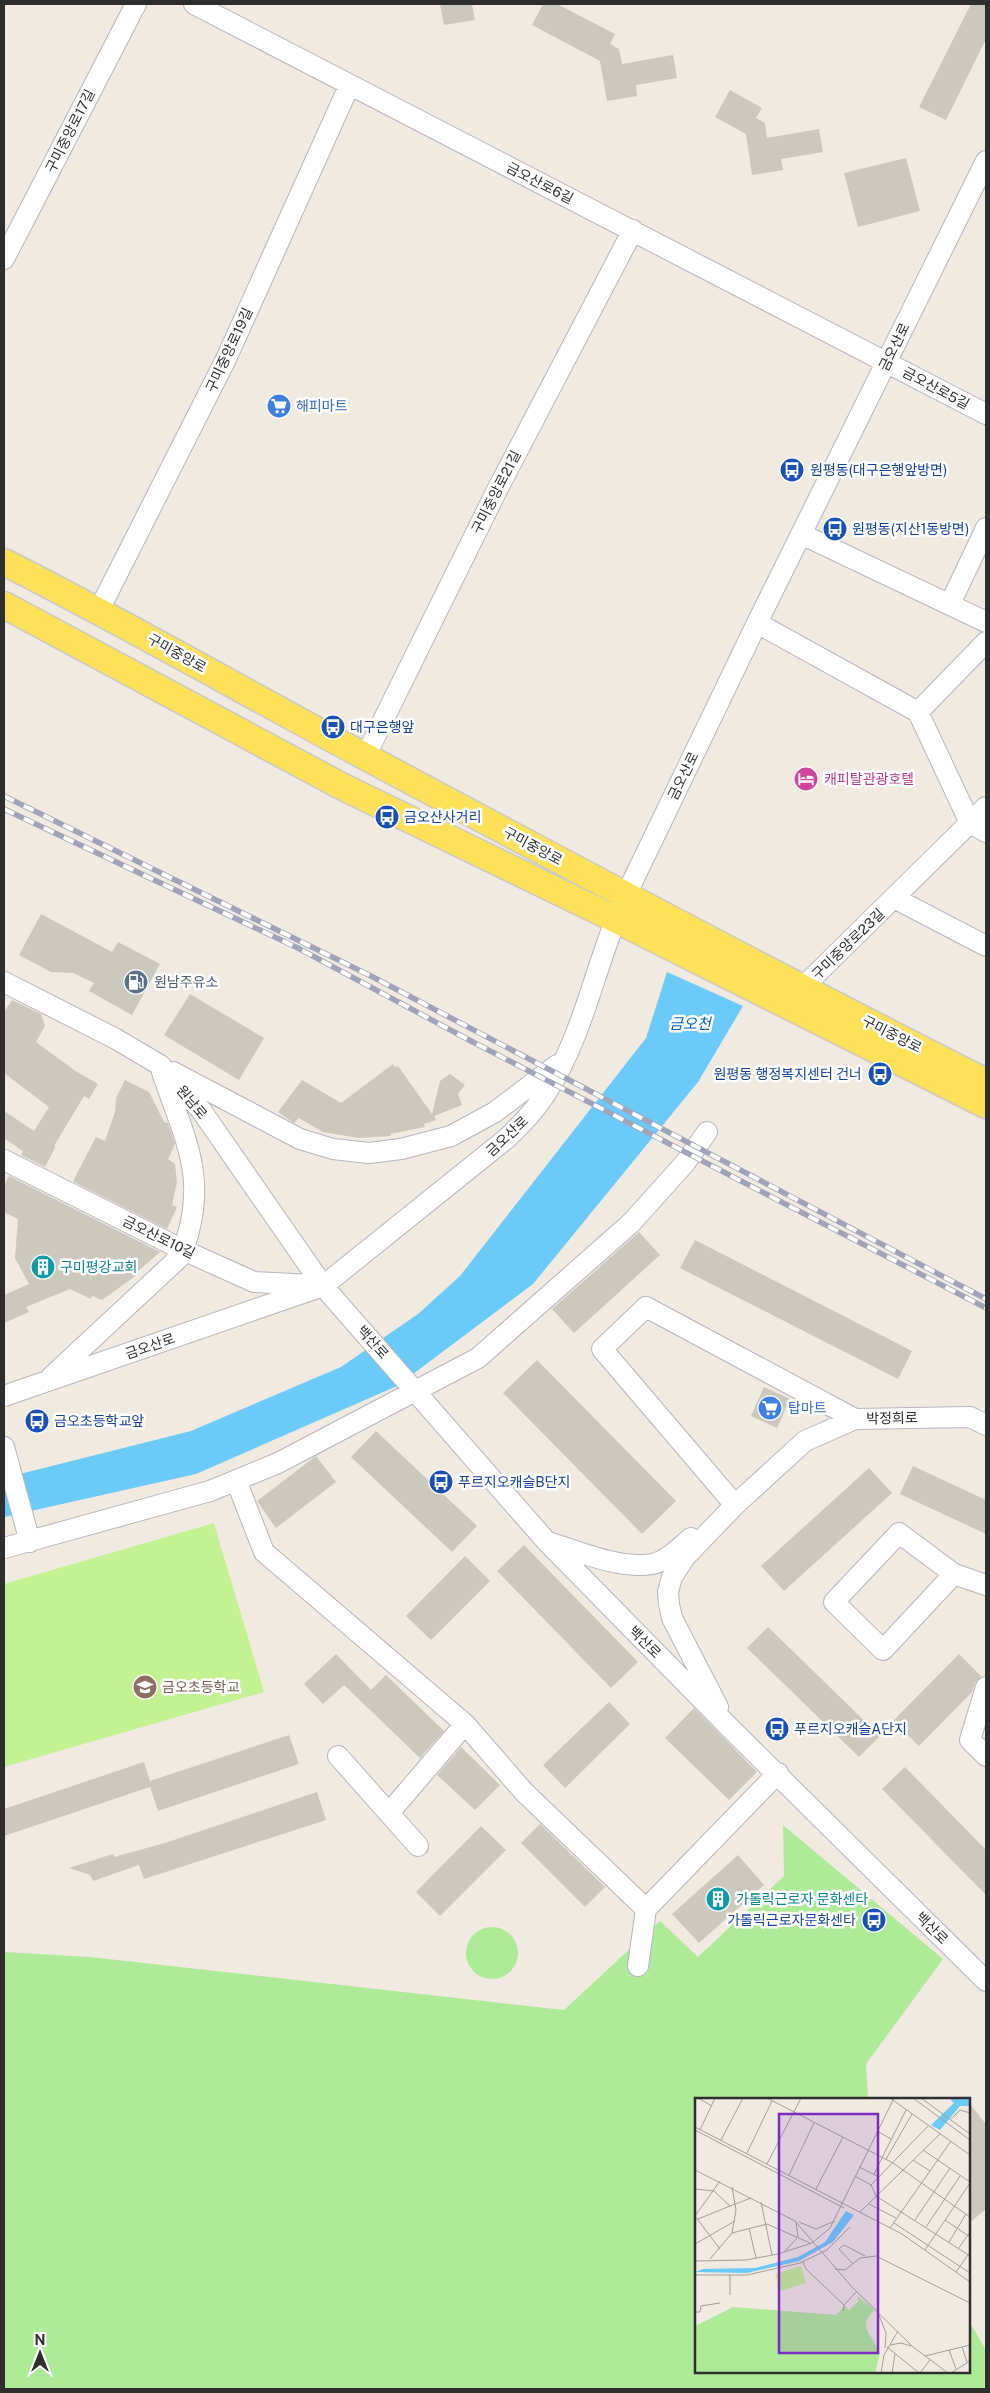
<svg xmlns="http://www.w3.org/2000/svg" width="990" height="2393" font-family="'Public Sans','Noto Sans KR',sans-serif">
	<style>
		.green { fill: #afea98 }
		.pitch { fill: #c4f293 }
		.water { fill: #6bcaf9 }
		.building { fill: #cbc8be }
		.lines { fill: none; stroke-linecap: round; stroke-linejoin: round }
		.minor-casing { stroke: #b4b5c2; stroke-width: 22 }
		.major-casing { stroke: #c9c9c9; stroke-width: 29 }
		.minor { stroke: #fff; stroke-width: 20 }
		.major { stroke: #fde158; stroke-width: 26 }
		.rail-casing { stroke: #a1a3b9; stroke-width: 5.5 }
		.rail { stroke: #fff; stroke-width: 4; stroke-dasharray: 11; stroke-linecap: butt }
		.labels { text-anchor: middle; stroke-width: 5; stroke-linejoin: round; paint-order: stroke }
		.street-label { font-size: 14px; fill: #2e2e2e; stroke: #fff }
		.shop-label { font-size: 14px; fill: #366cbe; stroke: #fff; text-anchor: start }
		.transit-label { font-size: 14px; fill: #164399; stroke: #fff; text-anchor: start }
		.hotel-label { font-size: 14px; fill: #b23c85; stroke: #fff; text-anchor: start }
		.service-label { font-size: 14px; fill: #4e5e75; stroke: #fff; text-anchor: start }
		.culture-label { font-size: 14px; fill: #0d838f; stroke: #fff; text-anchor: start }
		.education-label { font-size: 14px; fill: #785e54; stroke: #fff; text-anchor: start }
		.water-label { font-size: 15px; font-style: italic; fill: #0267ae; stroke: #fff }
		.inset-road { fill: none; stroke: #a29f99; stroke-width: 1 }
		.view { fill: #7b2cbf; fill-opacity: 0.15; stroke: #7b2cbf; stroke-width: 2.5 }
		.inset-edge { fill: none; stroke: #2e2e2e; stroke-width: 2.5 }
	</style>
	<rect width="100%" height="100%" fill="#f0eae0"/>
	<path class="green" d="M783,1825L943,1959L866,2064L868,2099H696V2372H969V2321L986,2350V2389H4V1952L90,1957L564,2010L660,1921L698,1957L784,1876Z
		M466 1953a26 26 0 1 1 52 0a26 26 0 1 1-52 0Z"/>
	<path class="pitch" d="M214,1523L264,1692L4,1767V1584Z"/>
	<path class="water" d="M667,972L743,1006L698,1082L533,1284L397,1386L196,1474L4,1517V1478L191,1431L341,1367L418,1314L460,1276L646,1038Z"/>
	<path class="building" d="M440,4H472L475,20L444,25Z
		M543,4H557L615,34L610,44L619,49L622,64L673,55L677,78L636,85L637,96L607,101L600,61L532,25Z
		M971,4H986V39L946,120L919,107Z
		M730,90L762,108L756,118L765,123L767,138L819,129L823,152L781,159L783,170L752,175L746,134L715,117Z
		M906,158L920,211L858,227L844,173Z
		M41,914L112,952L118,942L160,964L132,1015L89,991L94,983L73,973L51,972L19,955Z
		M190,994L264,1038L239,1080L164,1035Z
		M12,1000L41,1014L45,1026L36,1042L74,1070L98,1084L89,1099L84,1096L54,1146H56L45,1167L21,1155L23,1151L4,1138V1111L34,1131L49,1107L4,1073V1012Z
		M393,1064L395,1067L398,1066L432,1114L440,1081L450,1074L465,1085L458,1094L462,1105L434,1116L436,1120L424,1124L425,1127L390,1134L391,1136L359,1138L323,1132L299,1118L294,1123L278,1112L302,1080L341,1103Z
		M125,1080L149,1092L164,1122L168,1123L175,1144L168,1159L175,1164L177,1182L172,1205L177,1207L167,1229L74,1182V1179L96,1137L105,1141L115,1112L116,1098Z
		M9,1176L160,1252L136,1273L138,1274L102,1300L92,1296L91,1299L70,1289L26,1307L29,1312L4,1323V1295L29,1284L15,1258L18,1219L4,1212V1186Z
		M639,1232L660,1255L574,1333L552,1309Z
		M695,1240L912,1351L898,1379L680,1268Z
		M537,1360L676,1501L642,1534L503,1393Z
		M764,1387L790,1399L777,1428L751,1416Z
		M376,1431L477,1526L452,1552L351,1457Z
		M316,1456L336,1482L276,1528L257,1501Z
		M913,1466L986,1500V1534L900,1494Z
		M869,1468L892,1493L784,1591L761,1566Z
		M524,1545L638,1662L611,1688L497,1571Z
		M465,1556L490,1581L431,1640L406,1616Z
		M768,1627L880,1736L859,1757L747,1648Z
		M336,1654L371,1690L386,1675L444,1731L420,1758L344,1685L323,1704L304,1684Z
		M959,1654L981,1676L975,1683L972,1692L919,1746L893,1721Z
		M609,1702L630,1724L565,1788L543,1765Z
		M694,1708L757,1772L729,1800L665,1738Z
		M289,1735L299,1764L158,1811L150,1787L4,1836V1809L144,1762L150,1781Z
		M461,1747L500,1785L475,1810L437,1775Z
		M905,1767L986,1850V1895L882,1789Z
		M317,1792L326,1820L144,1879L139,1865L93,1881L90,1875L69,1868L113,1854L114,1857L165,1843Z
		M540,1824L605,1887L585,1907L521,1843Z
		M481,1826L506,1850L440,1916L416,1892Z
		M738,1855L764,1885L699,1943L672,1914Z
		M969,2103L986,2124V2209L969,2223Z"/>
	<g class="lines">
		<defs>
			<path id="minor" d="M194,4L986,414
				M4,259L136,4
				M801,534L986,622
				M950,604L986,528
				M99,610L226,359L349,86
				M757,623L918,712L970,823L986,832
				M918,712L986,642
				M365,757L496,492L633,230
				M894,898L986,946
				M4,982L116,1039L160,1065L201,1110L323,1286L547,1542L728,1726L986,1981
				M801,989L986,807
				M173,1072L300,1139L333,1149L369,1153L401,1149L451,1136L495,1112L557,1065
				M4,1160L183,1250L254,1282L313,1285
				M51,1377L181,1256C210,1180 186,1143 162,1072
				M4,1396L323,1286L506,1139C521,1125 535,1111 546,1093C585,1034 596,959 626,895L757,623L986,161
				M4,1447L30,1542
				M236,1480L264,1552L465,1724L524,1792L646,1909
				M735,1505L602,1349L646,1307L855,1419
				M548,1542C578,1551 621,1570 652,1564C667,1561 679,1548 691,1538
				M4,1548L210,1491L278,1463L478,1358L631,1223L685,1163L707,1132
				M954,1574L899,1533L834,1602L883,1650L954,1574L986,1585
				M986,1687L970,1740L986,1756
				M718,1707L672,1618L669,1604L668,1592L672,1577L685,1557L735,1505L805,1441L855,1419L970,1417L986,1425
				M338,1756L418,1846
				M389,1813L465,1724
				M638,1966L646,1909L778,1773"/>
			<path id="major" d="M4,562C127,624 246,693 368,758C573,868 778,977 986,1082
				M4,605L343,787L615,919L986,1105"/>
		</defs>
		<use href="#minor" class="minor-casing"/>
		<use href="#major" class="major-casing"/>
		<use href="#minor" class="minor"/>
		<use href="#major" class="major"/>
		<defs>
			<path id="rail" d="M4,796L371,976L986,1299
				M4,809L298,948L469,1040L986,1308"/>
		</defs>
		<use href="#rail" class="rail-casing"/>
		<use href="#rail" class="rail"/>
	</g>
	<defs>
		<symbol id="supermarket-disc" viewBox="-11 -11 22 22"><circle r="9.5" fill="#3f7fe0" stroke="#fff"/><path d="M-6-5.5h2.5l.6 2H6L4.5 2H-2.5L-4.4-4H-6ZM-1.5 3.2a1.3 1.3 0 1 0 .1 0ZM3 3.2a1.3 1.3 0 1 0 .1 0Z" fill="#fff"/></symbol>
		<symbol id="bus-disc" viewBox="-11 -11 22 22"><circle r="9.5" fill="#1a4fb4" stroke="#fff"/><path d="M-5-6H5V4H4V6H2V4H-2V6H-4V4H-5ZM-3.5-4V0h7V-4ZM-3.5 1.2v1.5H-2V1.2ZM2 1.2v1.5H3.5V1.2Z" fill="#fff"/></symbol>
		<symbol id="hotel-disc" viewBox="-11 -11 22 22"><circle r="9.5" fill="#d1479c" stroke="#fff"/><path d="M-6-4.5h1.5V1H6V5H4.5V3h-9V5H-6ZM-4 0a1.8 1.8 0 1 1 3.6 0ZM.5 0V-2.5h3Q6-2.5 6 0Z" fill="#fff"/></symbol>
		<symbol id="fuel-disc" viewBox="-11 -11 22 22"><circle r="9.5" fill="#5c6f8a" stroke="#fff"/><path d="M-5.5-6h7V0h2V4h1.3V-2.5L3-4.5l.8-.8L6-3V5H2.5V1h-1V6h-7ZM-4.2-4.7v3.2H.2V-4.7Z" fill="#fff"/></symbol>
		<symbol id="building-disc" viewBox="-11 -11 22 22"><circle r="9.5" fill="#0f9aa8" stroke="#fff"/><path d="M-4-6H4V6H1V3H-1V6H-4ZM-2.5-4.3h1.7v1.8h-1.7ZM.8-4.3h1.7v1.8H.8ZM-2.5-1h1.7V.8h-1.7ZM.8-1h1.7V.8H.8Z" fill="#fff"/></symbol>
		<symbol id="school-disc" viewBox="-11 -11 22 22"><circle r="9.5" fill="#8d6e63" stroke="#fff"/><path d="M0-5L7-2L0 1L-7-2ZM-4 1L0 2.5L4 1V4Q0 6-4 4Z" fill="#fff"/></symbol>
	</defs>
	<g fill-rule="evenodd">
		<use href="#supermarket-disc" x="265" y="392" width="28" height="28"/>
		<use href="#bus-disc" x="778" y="456" width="28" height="28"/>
		<use href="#bus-disc" x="821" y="515" width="28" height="28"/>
		<use href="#bus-disc" x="319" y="713" width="28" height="28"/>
		<use href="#hotel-disc" x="792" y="765" width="28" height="28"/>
		<use href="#bus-disc" x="373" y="803" width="28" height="28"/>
		<use href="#fuel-disc" x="122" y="968" width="28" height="28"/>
		<use href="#bus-disc" x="866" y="1060" width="28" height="28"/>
		<use href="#building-disc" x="29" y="1253" width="28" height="28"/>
		<use href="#supermarket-disc" x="756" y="1394" width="28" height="28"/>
		<use href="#bus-disc" x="23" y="1407" width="28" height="28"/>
		<use href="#bus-disc" x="427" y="1468" width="28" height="28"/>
		<use href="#school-disc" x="131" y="1673" width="28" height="28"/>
		<use href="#bus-disc" x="763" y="1715" width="28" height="28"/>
		<use href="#building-disc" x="704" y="1885" width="28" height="28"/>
		<use href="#bus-disc" x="860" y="1906" width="28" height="28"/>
	</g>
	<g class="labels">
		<g class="street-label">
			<text transform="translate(70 131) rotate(-63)" y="5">구미중앙로17길</text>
			<text transform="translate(540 183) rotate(27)" y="5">금오산로6길</text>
			<text transform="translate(894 347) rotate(-64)" y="5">금오산로</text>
			<text transform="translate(229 350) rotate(-65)" y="5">구미중앙로19길</text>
			<text transform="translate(936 388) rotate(28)" y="5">금오산로5길</text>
			<text transform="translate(496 492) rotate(-63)" y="5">구미중앙로21길</text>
			<text transform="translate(177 653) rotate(29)" y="5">구미중앙로</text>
			<text transform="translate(683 776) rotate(-64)" y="5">금오산로</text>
			<text transform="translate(533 846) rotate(28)" y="5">구미중앙로</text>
			<text transform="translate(848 944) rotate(-44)" y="5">구미중앙로23길</text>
			<text transform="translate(892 1034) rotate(27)" y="5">구미중앙로</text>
			<text transform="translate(192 1102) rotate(50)" y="5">원남로</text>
			<text transform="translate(507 1136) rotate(-43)" y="5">금오산로</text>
			<text transform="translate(159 1237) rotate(26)" y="5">금오산로10길</text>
			<text transform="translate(373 1342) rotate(48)" y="5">백산로</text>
			<text transform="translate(150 1346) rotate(-19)" y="5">금오산로</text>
			<text transform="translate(892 1418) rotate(-1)" y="5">박정희로</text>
			<text transform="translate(645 1642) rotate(45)" y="5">백산로</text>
			<text transform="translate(932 1928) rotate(45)" y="5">백산로</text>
		</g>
		<g class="shop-label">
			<text x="296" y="411">해피마트</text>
			<text x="788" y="1413">탑마트</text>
		</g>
		<g class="transit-label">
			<text x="810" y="475">원평동(대구은행앞방면)</text>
			<text x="852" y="534">원평동(지산1동방면)</text>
			<text x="350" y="732">대구은행앞</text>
			<text x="404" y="822">금오산사거리</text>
			<text x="862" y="1079" text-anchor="end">원평동 행정복지센터 건너</text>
			<text x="54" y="1426">금오초등학교앞</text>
			<text x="458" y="1487">푸르지오캐슬B단지</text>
			<text x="794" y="1734">푸르지오캐슬A단지</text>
			<text x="856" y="1925" text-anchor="end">가톨릭근로자문화센타</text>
		</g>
		<g class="hotel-label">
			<text x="824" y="784">캐피탈관광호텔</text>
		</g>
		<g class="service-label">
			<text x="154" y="987">원남주유소</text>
		</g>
		<g class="culture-label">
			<text x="60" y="1272">구미평강교회</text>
			<text x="736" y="1904">가톨릭근로자 문화센타</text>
		</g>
		<g class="education-label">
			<text x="162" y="1692">금오초등학교</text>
		</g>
		<g class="water-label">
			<text x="690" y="1029">금오천</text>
		</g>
	</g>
	<g transform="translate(695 2098)">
		<rect width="275" height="275" fill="#f0eae0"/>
		<path d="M163,198L179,212L171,223L172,232L185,255L180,275H0V228L38,209L141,217L150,208L154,212L163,204Z" fill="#afea98"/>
		<path d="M106,168L111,185L85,193L80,176Z" fill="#c4f293"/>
		<path d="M254,0H275V8H265L245,32L236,27L259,5ZM151,113L159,117L138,144L104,163L52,175L0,174L8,171L60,170L103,159L130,144Z" fill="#6bcaf9"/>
		<path class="inset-road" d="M3,0L17,8M72,0L198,65L275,119M195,0L275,57M218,0L275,42M226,0L275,36M256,21L265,12L275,15M0,29L207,136L275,184M0,32L149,110M5,32L20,0M182,33L196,41M26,42L48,0M228,52L275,84M52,55L77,3M191,61L217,16M218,62L235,73M72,66L106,0M164,69L184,79M0,72L100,123L157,189L218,249L253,275M179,76L211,12M94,77L119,25M160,78L176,87L181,98L275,158M176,87L233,28M0,91L19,93L35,108L56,100M121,91L148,39M66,104L77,157M174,106L201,120M165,114L245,36M0,118L25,83M0,118L25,151M3,121L35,108M220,122L255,70M250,122L275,139M104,124L121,131L140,123M199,125L275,175M231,129L265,78M54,130L61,160M195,130L256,43M37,135L72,126L115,145M254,144L271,116M0,146L40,123M263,151L275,134M230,152L275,85M90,153L103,139L101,124M15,161L37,135L41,112L37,89M0,163L51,162L83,156L117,145L135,130L199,0M108,164L111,171L149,207M158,166L144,151L149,147L170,158M140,171L150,172L165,160L181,158L275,205M261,174L275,154M0,177H52L105,165L132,152L155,129M35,197V177M148,213L149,207L162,193M0,214H5L6,208L25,205M184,217L191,235L190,250M195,247L206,245L216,248M192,249L224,275M267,249L272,264M254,252L261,271M230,258L275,247M186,275L189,257L203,233M197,275L200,256M225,275L235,262M256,275L275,263"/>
		<path class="view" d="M84,16H183V255H84Z"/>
		<rect width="275" height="275" class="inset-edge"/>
	</g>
	<rect width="990" height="2393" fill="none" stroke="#2e2e2e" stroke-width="10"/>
	<g transform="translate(40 2353)" stroke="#ffffff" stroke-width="4" paint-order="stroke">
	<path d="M0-4L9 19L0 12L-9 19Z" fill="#2e2e2e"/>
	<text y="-8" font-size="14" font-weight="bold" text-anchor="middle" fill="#2e2e2e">N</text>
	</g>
</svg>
